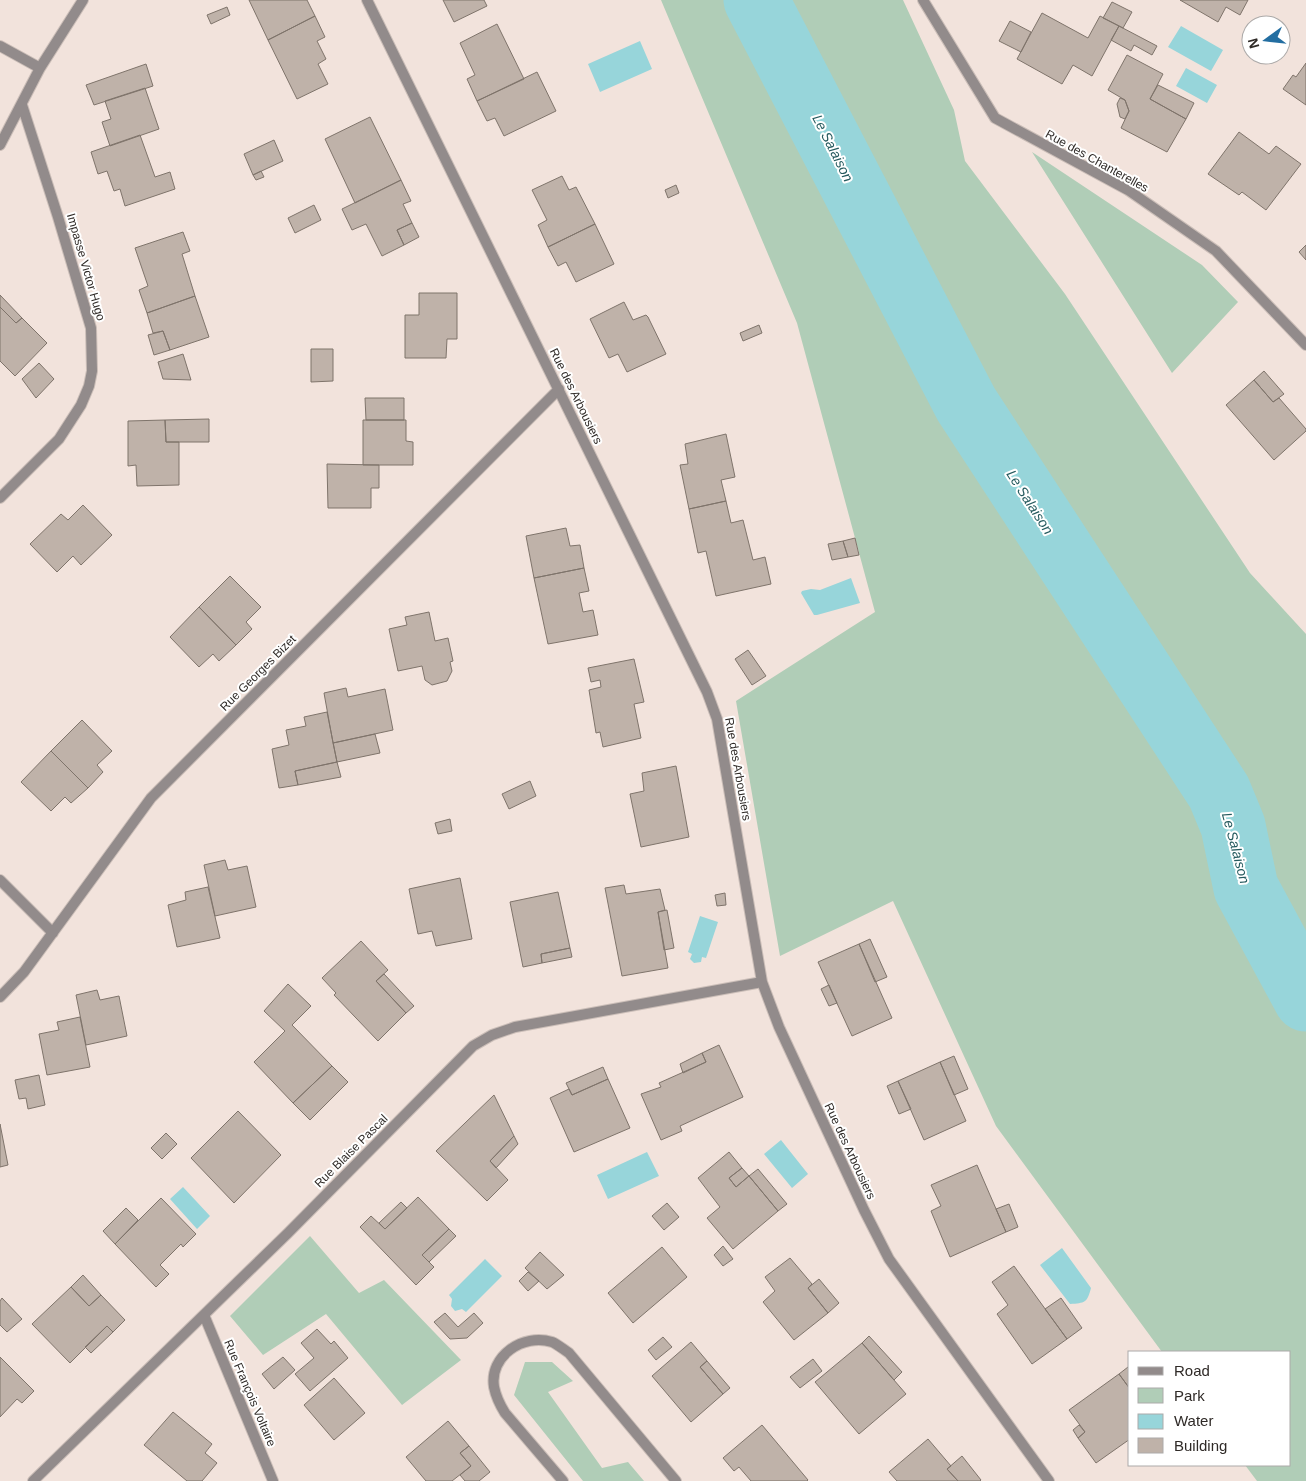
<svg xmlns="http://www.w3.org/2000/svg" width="1306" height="1481" font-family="Arial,sans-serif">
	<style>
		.green { fill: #b0cdb7 }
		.water { fill: #97d5da }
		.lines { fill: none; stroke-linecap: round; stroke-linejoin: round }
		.river { stroke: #97d5da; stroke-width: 65 }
		.building { fill: #bfb2a9; stroke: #7f746b }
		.street-casing { stroke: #cbbeb8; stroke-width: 12 }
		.street { stroke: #928b8b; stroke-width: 10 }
		.labels { text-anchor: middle; stroke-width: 4; stroke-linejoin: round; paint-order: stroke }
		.street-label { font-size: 12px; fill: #2f2a27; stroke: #fff }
		.water-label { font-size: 14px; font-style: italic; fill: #255a5e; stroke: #fff }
	</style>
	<rect width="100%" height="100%" fill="#f2e3dc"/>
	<path class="green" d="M661,0H903L954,110L965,161L1065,294L1250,573L1306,634V1481H1257L1245,1465H1290V1352H1162L996,1126L893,901L780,956L736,701L875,612L797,323Z
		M1032,152L1202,265L1238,302L1172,373Z
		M310,1236L359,1293L384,1280L461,1360L402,1405L326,1314L263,1355L230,1316Z
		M525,1362H552L573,1381L548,1392L602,1468L628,1462L644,1481H583L514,1395Z"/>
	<path class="water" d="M1181,26L1223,50L1211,71L1168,47Z
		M640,41L652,69L600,92L588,64Z
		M1186,68L1217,85L1207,103L1176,86Z
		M851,578L860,603L817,615H814L801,593L802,591L811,589L820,590Z
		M700,916L718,922L706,958L702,957L701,962L694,963L690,959L692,954L688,952Z
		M781,1140L808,1174L792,1188L764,1154Z
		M647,1152L659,1176L608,1199L597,1175Z
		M183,1187L210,1216L197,1229L170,1199Z
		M1062,1248L1091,1288C1087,1303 1085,1303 1070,1304L1040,1265Z
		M485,1259L502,1276L466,1312L462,1309L455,1311L451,1306L452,1299L449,1295Z"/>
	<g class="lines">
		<path class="river" d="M756,0L966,404L1219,792L1233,826L1246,888L1306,999"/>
	</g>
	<path class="building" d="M249,0H307L315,16L268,40Z
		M443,0H484L487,6L454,22Z
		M1180,0H1248L1240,15L1226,7L1218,22Z
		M1112,2L1132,12L1123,28L1103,18Z
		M227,7L230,15L211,24L207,15Z
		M1042,13L1088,38L1100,16L1119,26L1092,76L1073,65L1062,84L1017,59Z
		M315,16L325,37L317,41L326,59L318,64L328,84L297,99L268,40Z
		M1010,21L1031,32L1021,52L999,41Z
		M497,24L524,79L477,101L467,79L475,75L460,43Z
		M1119,26L1157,46L1152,55L1134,45L1131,51L1111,40Z
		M1127,55L1163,74L1150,99L1186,119L1167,152L1121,128L1129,111L1125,100L1108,90Z
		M1306,63V105L1283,89L1293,75L1296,77Z
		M146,64L153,86L94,105L86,85Z
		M537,72L556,111L504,136L495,118L487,121L477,101Z
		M1158,85L1194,103L1186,119L1150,99Z
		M145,88L159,129L110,146L102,122L111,119L105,101Z
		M1120,98L1125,100L1129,111L1125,119L1120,117L1117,104Z
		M370,117L401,180L355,203L325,139Z
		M1239,132L1269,154L1276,146L1301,164L1266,210L1242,192L1239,195L1208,174Z
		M140,135L155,177L170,172L175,189L125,206L120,189L114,191L107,171L98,174L91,152Z
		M274,140L283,161L253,175L244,154Z
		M261,171L264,177L256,180L253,175Z
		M562,176L569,190L576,187L595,224L548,247L538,225L547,220L532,190Z
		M401,180L411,201L403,204L412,223L397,230L404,245L382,256L366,224L352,230L342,209Z
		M676,185L679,193L668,198L665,190Z
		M314,205L321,220L295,233L288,218Z
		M412,223L419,237L404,245L397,230Z
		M595,224L614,264L576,282L566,262L558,266L548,247Z
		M183,232L190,251L182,254L195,296L147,313L139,290L148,286L135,248Z
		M1306,245V260L1299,252Z
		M419,293H457V339H447L446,358H405V315H419Z
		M0,295L22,318L16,323L0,307Z
		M195,296L209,337L170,350L163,331L153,333L147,313Z
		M624,302L633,320L646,315L648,317L666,354L627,372L618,354L609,358L590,319Z
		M0,307L16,323L22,318L47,343L15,376L0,361Z
		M759,325L762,333L743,341L740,333Z
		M163,331L170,350L154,355L148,335Z
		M311,349H333V381L311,382Z
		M183,354L191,380L163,379L158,362Z
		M39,363L54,379L36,398L22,379Z
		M1264,371L1284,394L1273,402L1254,380Z
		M1254,380L1273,402L1279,398L1306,429V431L1274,460L1226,405Z
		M365,398H404V420H366Z
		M209,419V442H166L165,420Z
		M165,420L166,442H179V485L137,486L136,465L128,466V421Z
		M363,420H406V441L413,442V465H363Z
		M726,434L735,477L721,480L726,501L689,509L680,465L688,464L685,444Z
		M327,464L379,465V488H371V508H328Z
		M726,501L731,523L743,520L753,560L765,557L771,584L716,596L706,551L698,553L689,509Z
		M83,505L112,535L81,565L73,556L57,572L30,544L61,514L68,520Z
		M566,528L570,546L580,545L584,568L534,578L526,536Z
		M855,538L859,555L848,557L843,541Z
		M843,541L848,557L832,560L828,544Z
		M584,568L589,591L579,593L583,612L593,610L598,635L548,644L534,578Z
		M230,576L261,607L246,622L252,629L236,645L199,607Z
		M199,607L236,645L219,661L213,654L199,667L170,637Z
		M429,612L435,641L448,638L453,661L450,662L452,671L447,681L432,685L425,680L422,666L398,671L389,629L407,625L405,617Z
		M748,650L766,676L752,685L735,659Z
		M634,659L644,702L634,704L641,738L603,747L600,732L596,733L589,690L601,687L600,680L591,682L588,668Z
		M346,688L348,697L385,689L393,730L333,743L324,693Z
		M327,712L337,762L295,771L298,785L279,788L272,749L289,745L286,730L306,726L304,717Z
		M82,720L112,751L97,765L103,772L88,788L51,751Z
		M375,734L380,753L337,762L333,743Z
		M51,751L88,788L71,803L65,797L51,811L21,782Z
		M337,762L341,777L298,785L295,771Z
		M676,766L689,837L641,847L630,794L644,791L642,773Z
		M530,781L536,796L509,809L502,794Z
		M450,819L452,831L438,834L435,823Z
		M225,860L228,870L247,866L256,907L215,916L204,865Z
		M460,878L472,939L436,946L432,931L418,934L409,889Z
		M624,885L626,894L660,889L665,910L658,912L668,968L622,976L605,888Z
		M208,887L220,938L177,947L168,905L186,900L185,892Z
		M558,892L570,948L541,954L542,963L523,967L510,902Z
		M725,893L726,905L717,906L715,895Z
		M667,910L674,948L664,950L658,912Z
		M870,939L887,977L875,982L859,944Z
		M361,941L388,970L376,981L406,1013L378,1041L334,995L336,993L322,978Z
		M859,944L892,1018L852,1036L818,962Z
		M570,948L572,957L542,963L541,954Z
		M384,974L414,1006L406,1013L376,981Z
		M288,984L311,1006L292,1025L332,1066L293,1103L254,1062L285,1031L264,1011Z
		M829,985L837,1003L829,1006L821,989Z
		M97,990L100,1000L119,996L127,1036L86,1045L76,995Z
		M80,1017L90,1067L47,1075L39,1034L59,1030L57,1022Z
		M719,1045L743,1097L680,1126L682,1131L661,1140L641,1094L661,1087L659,1083L706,1062L702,1053Z
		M702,1053L706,1062L683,1073L680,1064Z
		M954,1056L968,1089L954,1095L940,1062Z
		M940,1062L966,1121L924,1140L898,1081Z
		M332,1066L348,1082L310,1120L293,1103Z
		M603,1067L608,1079L572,1095L566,1083Z
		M39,1075L45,1105L28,1109L26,1098L19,1099L15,1080Z
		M608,1079L630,1128L574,1152L550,1098L569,1089L572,1095Z
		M898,1081L911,1109L899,1114L887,1086Z
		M494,1095L514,1136L490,1161L508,1180L487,1201L436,1151Z
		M238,1111L281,1155L234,1203L191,1158Z
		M0,1124L8,1165L0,1167Z
		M166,1133L177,1144L162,1159L151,1148Z
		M514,1136L518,1144L496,1168L490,1161Z
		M729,1152L742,1168L729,1178L736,1187L749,1176L778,1211L733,1249L707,1218L720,1207L698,1178Z
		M977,1165L1006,1232L950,1257L931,1211L941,1206L931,1185Z
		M742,1168L749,1176L736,1187L729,1178Z
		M758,1169L787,1204L778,1211L749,1176Z
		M418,1197L449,1229L422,1255L434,1267L416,1285L360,1227L371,1216L385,1229Z
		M161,1198L196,1234L183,1247L181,1244L160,1265L169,1274L156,1287L115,1244Z
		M401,1202L407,1208L385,1229L379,1223Z
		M667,1203L679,1217L664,1230L652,1216Z
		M1009,1204L1018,1227L1006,1232L996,1209Z
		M126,1208L138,1220L115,1244L103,1231Z
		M449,1229L456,1236L429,1262L422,1255Z
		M723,1246L733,1259L723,1266L714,1255Z
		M662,1247L687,1277L633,1323L608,1293Z
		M540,1252L564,1275L547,1289L525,1268Z
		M790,1258L812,1284L808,1288L828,1313L794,1340L763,1302L775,1291L765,1277Z
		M1014,1266L1067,1339L1032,1364L997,1314L1008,1305L992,1282Z
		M528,1272L539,1281L528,1291L519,1281Z
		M83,1275L101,1295L89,1306L71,1287Z
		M819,1279L839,1303L828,1313L808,1288Z
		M71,1287L89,1306L101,1295L125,1320L113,1332L107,1326L70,1363L32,1324Z
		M2,1298L22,1319L7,1332L0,1325V1301Z
		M1061,1298L1082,1328L1067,1339L1045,1309Z
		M445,1313L458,1327L474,1313L483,1323L467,1338L450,1339L434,1322Z
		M107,1326L113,1332L91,1353L85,1347Z
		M317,1329L331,1344L334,1341L348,1358L310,1391L295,1374L314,1358L301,1343Z
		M869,1336L902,1372L894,1380L862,1343Z
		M663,1337L672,1347L656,1360L648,1350Z
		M691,1342L707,1361L700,1367L723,1394L691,1422L652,1376Z
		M862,1343L906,1394L859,1434L815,1382Z
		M0,1357L34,1391L22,1403L17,1399L0,1417Z
		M283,1357L295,1370L274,1389L262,1374Z
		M813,1359L822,1371L800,1388L790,1377Z
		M707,1361L730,1388L723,1394L700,1367Z
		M1128,1367L1130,1369V1389L1119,1374Z
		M1119,1374L1130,1389V1439L1096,1463L1078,1438L1085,1432L1069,1410Z
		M334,1378L365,1413L334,1440L304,1405Z
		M173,1412L212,1444L205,1453L217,1463L202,1481H187L144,1445Z
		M448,1421L469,1446L460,1453L471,1466L452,1481H426L406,1457Z
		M762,1425L808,1480L807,1481H751L739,1467L734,1471L723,1458Z
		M1079,1425L1085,1432L1078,1438L1073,1430Z
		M928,1439L951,1466L947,1469L958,1481H897L889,1472Z
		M469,1446L490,1472L479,1481H465L460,1475L471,1466L460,1453Z
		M962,1456L981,1480L980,1481H958L947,1469Z"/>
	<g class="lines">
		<defs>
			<path id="street" d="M367,0L707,692L717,719L762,982L779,1027L864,1210L889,1259L1049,1481
				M923,0L995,118L1128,190L1216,251L1306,345
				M0,46L40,68
				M0,145L40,68L83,0
				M0,498L59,439L81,405L89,386L92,371L91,328L58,217L22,105
				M0,880L53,933
				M0,997L24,972L151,798L559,389
				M204,1315L273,1481
				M33,1481L288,1233L473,1046L492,1035L515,1027L762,982
				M563,1481L505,1413C500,1405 496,1397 494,1387C489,1356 523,1333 552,1342C557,1344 563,1349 569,1353L676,1481"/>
		</defs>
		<use href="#street" class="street-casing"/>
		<use href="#street" class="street"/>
	</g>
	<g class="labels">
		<g class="street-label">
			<text transform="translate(1097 161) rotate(29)" y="4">Rue des Chanterelles</text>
			<text transform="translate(86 267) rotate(74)" y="4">Impasse Victor Hugo</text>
			<text transform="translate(576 396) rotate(64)" y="4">Rue des Arbousiers</text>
			<text transform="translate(258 673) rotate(-45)" y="4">Rue Georges Bizet</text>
			<text transform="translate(738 769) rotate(80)" y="4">Rue des Arbousiers</text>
			<text transform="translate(351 1151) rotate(-45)" y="4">Rue Blaise Pascal</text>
			<text transform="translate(850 1151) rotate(65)" y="4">Rue des Arbousiers</text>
			<text transform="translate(250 1393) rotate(67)" y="4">Rue François Voltaire</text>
		</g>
		<g class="water-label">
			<text transform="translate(833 148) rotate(63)" y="5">Le Salaison</text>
			<text transform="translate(1030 502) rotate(57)" y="5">Le Salaison</text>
			<text transform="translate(1236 848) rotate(75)" y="5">Le Salaison</text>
		</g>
	</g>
	<rect x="1128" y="1351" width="162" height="115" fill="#ffffff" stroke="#acaaa9"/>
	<rect x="1138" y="1367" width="25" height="8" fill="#928b8b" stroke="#acaaa9"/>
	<text x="1174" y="1376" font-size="15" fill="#2f2a27">Road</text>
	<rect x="1138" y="1388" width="25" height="15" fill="#b0cdb7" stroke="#acaaa9"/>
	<text x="1174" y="1401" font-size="15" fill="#2f2a27">Park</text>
	<rect x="1138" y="1414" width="25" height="15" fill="#97d5da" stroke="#acaaa9"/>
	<text x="1174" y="1426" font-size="15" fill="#2f2a27">Water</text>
	<rect x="1138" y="1438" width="25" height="15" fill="#bfb2a9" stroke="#acaaa9"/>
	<text x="1174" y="1451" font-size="15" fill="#2f2a27">Building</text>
	<g transform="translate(1266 40) rotate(255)"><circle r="24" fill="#ffffff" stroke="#acaaa9"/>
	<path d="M0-4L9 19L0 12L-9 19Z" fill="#236ea1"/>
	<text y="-8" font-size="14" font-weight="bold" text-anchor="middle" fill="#2f2a27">N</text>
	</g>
</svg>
